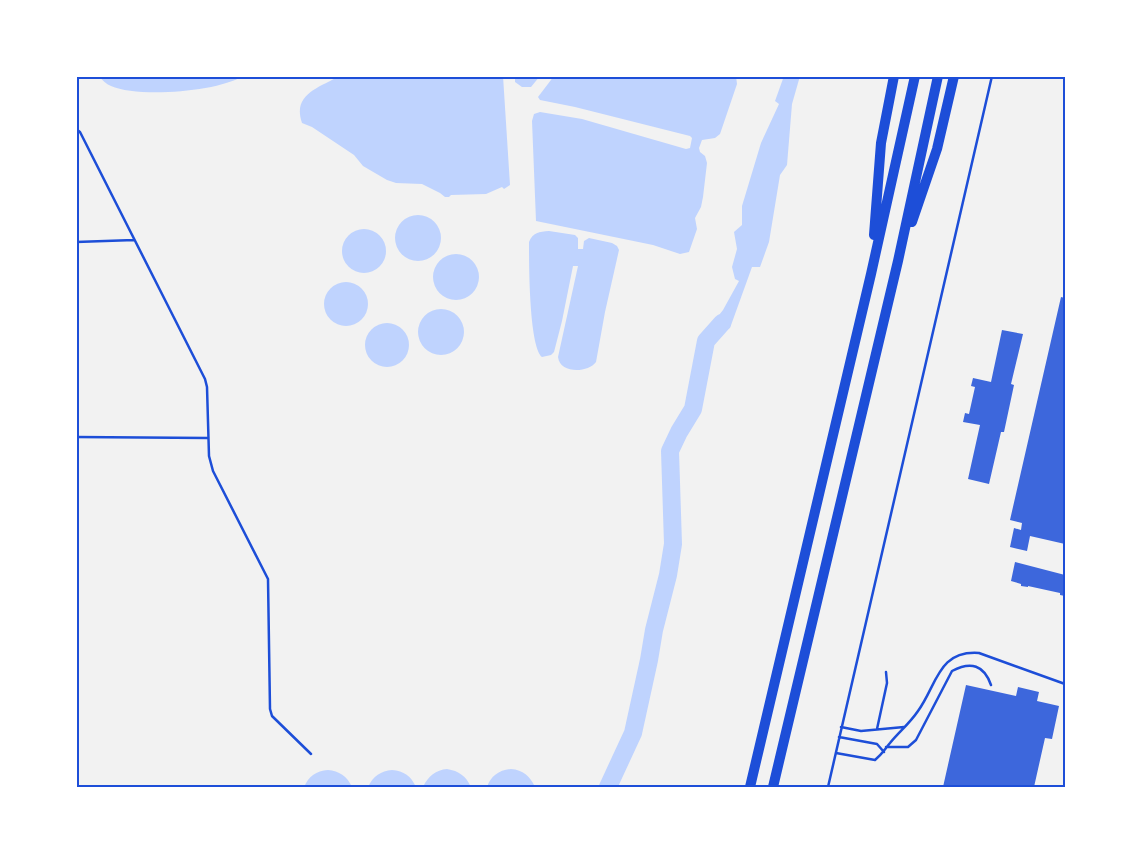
<svg xmlns="http://www.w3.org/2000/svg" width="1141" height="863" font-family="Mulish,sans-serif">
	<style>
		.water { fill: #bfd3fe }
		.lines { fill: none; stroke-linecap: round; stroke-linejoin: round }
		.river { stroke: #bfd3fe; stroke-width: 18 }
		.building { fill: #3d67dc }
		.service { stroke: #1d4ed8; stroke-width: 2.5 }
		.motorway { stroke: #1d4ed8; stroke-width: 10 }
		.neatline { fill: none; stroke: #1d4ed8; stroke-width: 2 }
	</style>
	<rect width="100%" height="100%" fill="#f2f2f2"/>
	<path class="water" d="M99,76H243C217,92 138,98 111,86C106,84 102,80 99,76Z
		M339,76H503L510,185L504,189L502,187L486,194L451,195L449,197H445L440,193L422,184L396,183L387,180L363,166L354,155L312,127L302,123C292,94 319,88 339,76Z
		M515,76H540L531,87H522L515,82Z
		M554,76H736L737,84L720,134L715,138L702,140L699,148L700,152L705,156L707,163L703,197L701,207L695,218L697,229L689,252L680,254L653,245L536,221L532,121L534,114L540,112L582,119L686,149L690,148L692,138L690,136L575,107L540,100L538,97Z
		M784,76H800L792,104L787,165L780,175L769,242L760,267H752L730,328L706,341L704,334L723,310L739,281L735,279L732,267L737,249L734,232L742,225V206L761,143L779,104L775,101Z
		M395 238a23 23 0 1 1 46 0a23 23 0 1 1-46 0Z
		M342 251a22 22 0 1 1 44 0a22 22 0 1 1-44 0Z
		M549,231L575,235L578,238V249H583L584,241L589,238L612,243L617,246L619,250L605,312L596,362C588,373 560,374 558,357L578,266H573L562,321L554,352L551,355L542,357C529,346 529,262 529,242C533,232 539,232 549,231Z
		M433 277a23 23 0 1 1 46 0a23 23 0 1 1-46 0Z
		M324 304a22 22 0 1 1 44 0a22 22 0 1 1-44 0Z
		M418 332a23 23 0 1 1 46 0a23 23 0 1 1-46 0Z
		M365 345a22 22 0 1 1 44 0a22 22 0 1 1-44 0Z
		M447,769C459,771 466,776 471,787H423C428,776 436,770 447,769Z
		M511,769C523,770 530,776 535,787H487C491,776 499,770 511,769Z
		M328,770C339,771 347,776 352,787H304C309,776 316,771 328,770Z
		M392,770C404,771 411,776 416,787H368C373,776 381,771 392,770Z"/>
	<g class="lines">
		<path class="river" d="M608,787L633,733L649,660L654,630L668,575L673,544L670,451L679,432L693,409L706,341L722,323"/>
	</g>
	<path class="building" d="M1061,297L1065,298V544L1030,536L1027,551L1010,547L1014,528L1021,530L1022,523L1010,520Z
		M1002,330L1023,334L1011,384L1014,385L1004,432H1001L989,484L968,479L980,425L963,422L965,413L969,414L975,387L971,386L973,378L991,382Z
		M1015,562L1065,575V596L1060,595V593L1028,586V587L1021,586V584L1011,581Z
		M966,685L1016,696L1018,687L1039,692L1037,701L1059,706L1052,739L1045,738L1034,787H943Z"/>
	<g class="lines">
		<path class="service" d="M76,129L80,132L205,379L207,387L209,456L213,471L268,579L270,709L272,716L311,754
			M76,242L134,240
			M76,437L208,438
			M841,727L861,731L904,727
			M877,729L887,683L886,672
			M839,737L877,744L884,752
			M886,747H908L916,740L952,671C971,661 984,665 991,685
			M836,753L875,760C883,753 884,750 890,743C899,732 910,723 918,711C937,685 938,650 979,653L1065,684
			M828,787L992,76"/>
		<path class="motorway" d="M912,222L937,149L954,76
			M874,235L881,143L894,76
			M750,787L871,274L915,76
			M773,787L898,261L938,76"/>
	</g>
	<rect width="1141" height="863" fill="none" stroke="#ffffff" stroke-width="155"/>
	<rect x="78" y="78" width="986" height="708" class="neatline"/>
</svg>
